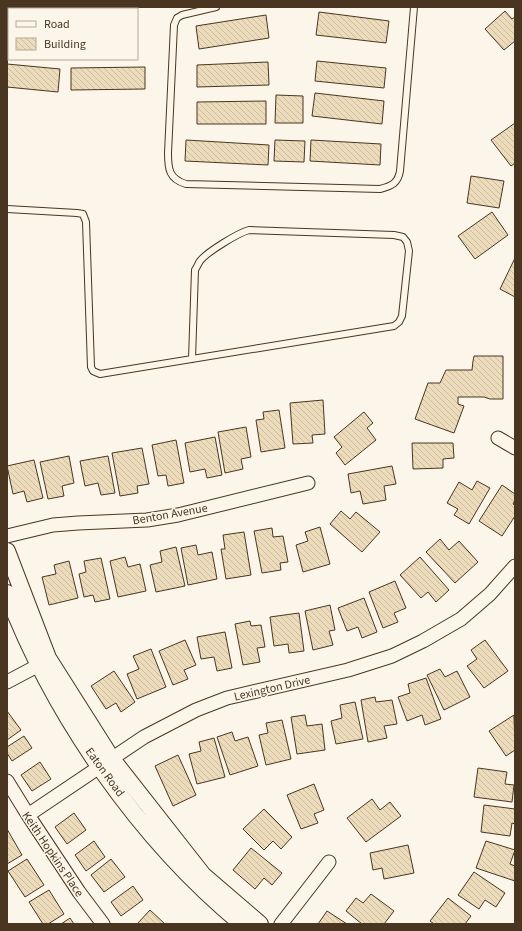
<svg xmlns="http://www.w3.org/2000/svg" width="522" height="931" font-family="'Source Sans 3',sans-serif">
	<style>
		.building { fill: url(#building-back-hatch); stroke: #4a3520 }
		.lines { fill: none; stroke-linecap: round; stroke-linejoin: round }
		.service-casing { stroke: #4a3520; stroke-width: 8 }
		.minor-casing { stroke: #4a3520; stroke-width: 15 }
		.tertiary-casing { stroke: #4a3520; stroke-width: 18 }
		.service { stroke: #fbf6e9; stroke-width: 6 }
		.minor { stroke: #fbf6e9; stroke-width: 13 }
		.tertiary { stroke: #fbf6e9; stroke-width: 16 }
		.labels { text-anchor: middle; stroke-width: 3; stroke-linejoin: round; paint-order: stroke }
		.street-label { font-size: 12px; fill: #4a3520; stroke: #fbf6e9 }
	</style>
	<defs>
		<pattern id="building-back-hatch" width="6" height="6" patternUnits="userSpaceOnUse"><rect width="6" height="6" fill="#ecdcbc"/><path d="M-1 5l2 2M0 0l6 6M5-1l2 2" fill="none" stroke="#ccbda1"/></pattern>
	</defs>
	<rect width="100%" height="100%" fill="#fbf6e9"/>
	<path class="building" d="M71,7H124V9H71Z
		M505,11L512,19L515,17V41L504,50L485,29Z
		M7,12H9V34H7Z
		M319,12L389,21L386,43L316,35Z
		M266,15L269,38L199,49L196,26Z
		M317,61L386,68L384,88L315,81Z
		M268,62L269,85L197,87V65Z
		M7,64L60,69L58,92L7,87Z
		M145,67V89L71,90V68Z
		M315,93L384,101L382,124L312,116Z
		M276,95L303,96V123H275Z
		M266,101V124H197V102Z
		M515,123V163L511,166L491,140Z
		M186,140L269,145L268,165L185,161Z
		M275,140L305,141L304,162L274,161Z
		M311,140L381,144L380,165L310,161Z
		M471,176L504,181L499,208L467,203Z
		M492,212L508,235L475,259L458,236Z
		M515,258V297L500,289Z
		M474,356H503V399H490L484,397H458V404L464,406L454,433L415,419L428,383H440L446,370H472L473,361Z
		M323,400L325,434L312,435L313,443L293,444L290,403Z
		M279,410L285,448L261,452L256,420L264,419L263,412Z
		M364,412L373,423L367,428L376,440L345,465L336,453L342,447L334,437Z
		M246,427L251,457L241,459L243,469L225,473L218,432Z
		M215,437L222,475L207,478L205,469L190,472L185,443Z
		M176,440L184,483L168,486L166,475L158,476L152,445Z
		M412,443H453L454,458L443,459V468L413,469Z
		M142,448L149,484L137,486L138,493L120,496L112,453Z
		M69,456L74,483L62,486L64,496L48,499L40,462Z
		M108,456L115,493L101,495L98,483L85,486L80,461Z
		M34,460L43,498L27,502L24,491L13,494L7,466Z
		M392,466L396,484L384,486L386,500L363,504L360,491L351,493L348,474Z
		M477,481L490,488L469,524L454,515L458,509L447,503L459,482L472,490Z
		M502,485L515,494V500L513,504L515,505V516L502,536L479,521Z
		M341,511L350,519L356,512L380,532L362,552L330,524Z
		M320,527L330,564L303,572L296,545L308,541L305,532Z
		M272,528L273,537L283,536L288,562L280,563L281,570L262,573L254,531Z
		M244,532L251,575L226,579L221,549H225L223,535Z
		M440,539L449,550L459,541L478,562L455,583L426,552Z
		M196,545L198,555L212,552L217,579L188,585L181,548Z
		M176,547L185,586L156,592L150,565L162,562L160,551Z
		M125,557L128,567L140,564L146,591L118,597L110,561Z
		M420,557L449,590L436,602L428,592L421,598L400,575Z
		M101,558L110,599L95,602L93,595L84,597L79,574L86,572L84,561Z
		M69,561L78,598L49,605L42,577L56,574L54,565Z
		M395,581L406,608L394,613L398,622L383,628L369,592Z
		M364,598L377,632L362,638L358,627L347,631L338,608Z
		M330,605L335,630L329,631L333,645L313,650L305,611Z
		M299,613L304,651L289,653L288,644L274,646L270,617Z
		M250,621L251,626L261,625L265,647L257,648L260,662L243,665L235,624Z
		M225,632L232,668L217,671L214,657L201,659L197,637Z
		M185,640L196,665L184,670L188,679L173,685L159,651Z
		M485,640L508,671L484,688L467,666L477,659L471,650Z
		M151,649L166,687L137,699L127,674L139,669L133,656Z
		M440,669L445,677L457,671L470,697L444,710L427,675Z
		M114,671L135,702L121,712L116,703L106,709L91,686Z
		M426,678L441,719L425,725L422,715L407,721L398,697L410,693L408,684Z
		M375,697L376,702L392,700L397,724L384,726L387,738L368,742L361,700Z
		M355,702L363,739L336,744L331,721L342,718L340,705Z
		M7,711L21,730L7,740Z
		M305,715L307,726L322,724L325,750L297,754L291,717Z
		M514,715L515,750L506,756L489,731Z
		M282,720L291,759L266,765L259,735L268,733L266,723Z
		M232,732L235,741L248,737L258,766L230,775L217,737Z
		M24,736L32,748L12,761L7,753V747Z
		M214,738L225,777L197,784L189,754L201,751L199,742Z
		M178,755L196,795L173,806L155,766Z
		M40,762L51,779L32,791L21,775Z
		M478,768L507,772L505,784L514,785L512,802L474,797Z
		M314,784L324,810L314,814L318,823L301,829L287,795Z
		M372,799L380,810L390,802L401,816L366,842L347,818Z
		M484,805L515,809V824L512,823L510,836L481,832Z
		M264,809L292,837L281,849L273,841L264,850L243,829Z
		M74,813L86,830L67,844L55,827Z
		M7,829L22,855L7,864Z
		M94,841L105,857L86,871L75,855Z
		M486,841L515,850L510,864L515,866V881L476,868Z
		M408,845L414,873L384,879L382,868L373,870L370,853Z
		M251,848L282,873L272,885L264,878L255,889L233,870Z
		M27,859L44,885L25,897L8,871Z
		M111,859L125,877L104,892L91,875Z
		M474,872L505,893L496,907L485,900L479,909L458,895Z
		M133,886L143,900L121,916L111,902Z
		M49,890L64,914L48,924H43L29,902Z
		M371,894L394,911L384,924H362L346,911L356,898L363,903Z
		M448,898L471,916L465,924H434L430,921Z
		M150,910L165,924H137Z
		M327,911L347,924H318Z
		M70,918L74,924H61Z"/>
	<g class="lines">
		<defs>
			<path id="service" d="M216,7L182,15L177,18L174,25L168,153C168,169 169,179 186,184L380,189C392,186 398,183 400,171L414,7
				M7,209L77,213L83,214L86,222L91,367L93,371L100,374L394,326L399,322L402,316L409,251L407,242L403,237L394,235L249,230C238,233 207,252 200,261C198,264 197,267 195,270L192,359"/>
			<path id="minor" d="M498,438L515,448
				M7,536L53,525L78,523L147,520L178,515L308,483
				M7,682L39,665
				M7,781L28,815L79,892L103,924
				M28,815L144,737L196,710L227,698L348,670L392,656L423,641L461,619L490,594L515,566
				M281,924L329,862"/>
			<path id="tertiary" d="M7,551L48,658L112,759L203,875L260,924
				M7,593C54,716 140,840 242,924"/>
		</defs>
		<use href="#service" class="service-casing"/>
		<use href="#minor" class="minor-casing"/>
		<use href="#tertiary" class="tertiary-casing"/>
		<use href="#service" class="service"/>
		<use href="#minor" class="minor"/>
		<use href="#tertiary" class="tertiary"/>
	</g>
	<g class="labels">
		<g class="street-label">
			<text transform="translate(170 514) rotate(-10)" y="4">Benton Avenue</text>
			<text transform="translate(272 688) rotate(-13)" y="4">Lexington Drive</text>
			<text transform="translate(105 772) rotate(54)" y="4">Eaton Road</text>
			<text transform="translate(53 854) rotate(56)" y="4">Keith Hopkins Place</text>
		</g>
	</g>
	<rect width="522" height="931" fill="none" stroke="#4a3520" stroke-width="16"/>
	<rect x="8" y="8" width="130" height="52" fill="#fbf6e9" stroke="#b4a999"/>
	<rect x="16" y="21" width="20" height="6" fill="#fbf6e9" stroke="#b4a999"/>
	<text x="44" y="28" font-size="12" fill="#4a3520">Road</text>
	<rect x="16" y="38" width="20" height="12" fill="url(#building-back-hatch)" stroke="#b4a999"/>
	<text x="44" y="48" font-size="12" fill="#4a3520">Building</text>
</svg>
